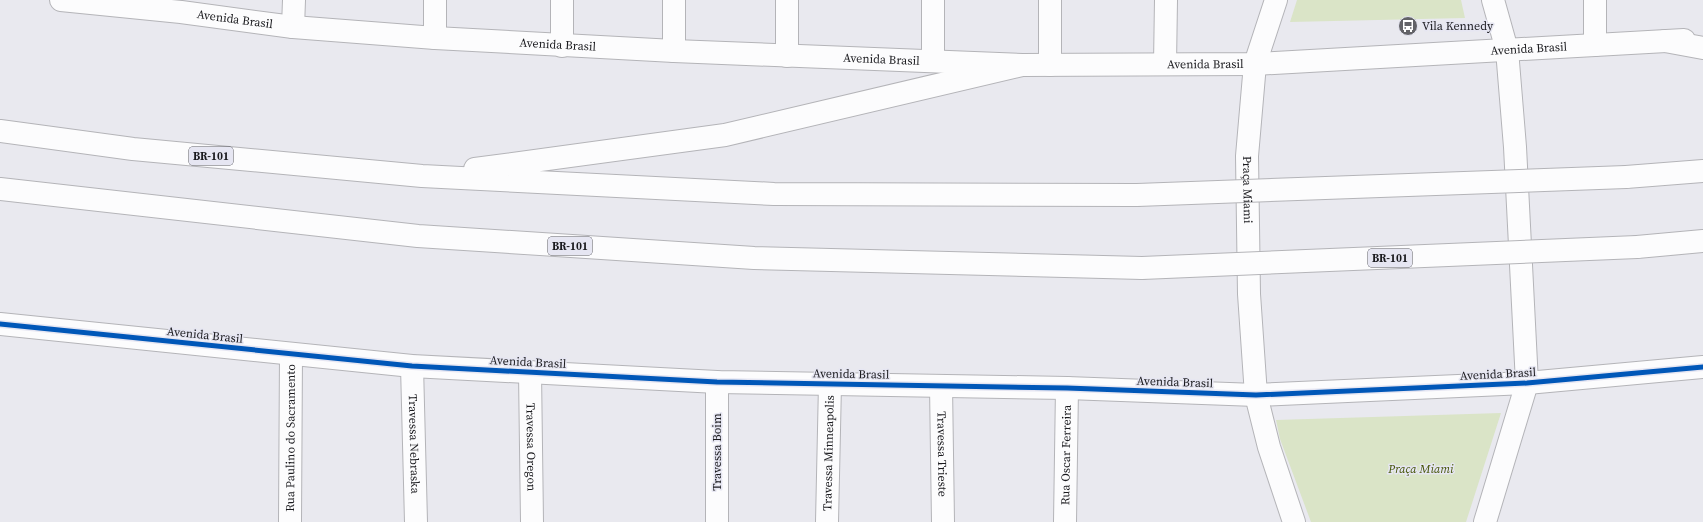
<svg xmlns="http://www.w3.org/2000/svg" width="1703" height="522" font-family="'Source Serif 4',serif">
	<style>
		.green { fill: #dae4c7 }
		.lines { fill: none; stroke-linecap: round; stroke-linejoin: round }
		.minor-casing { stroke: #b4b4b8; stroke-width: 24 }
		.tertiary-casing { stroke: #b4b4b8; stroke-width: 24 }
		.motorway-casing { stroke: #b4b4b8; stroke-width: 24 }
		.minor { stroke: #fcfcfd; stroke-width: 22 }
		.tertiary { stroke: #fcfcfd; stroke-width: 22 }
		.motorway { stroke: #fcfcfd; stroke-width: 22 }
		.motorway-bridge-casing { stroke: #b4b4b8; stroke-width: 24; stroke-linecap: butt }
		.motorway-bridge { stroke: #fcfcfd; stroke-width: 22 }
		.cycleway-casing { stroke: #e6e6f2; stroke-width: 8 }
		.cycleway { stroke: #0057b8; stroke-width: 5 }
		.labels { text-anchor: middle; stroke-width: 3; stroke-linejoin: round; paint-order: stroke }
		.shield { fill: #e6e6f2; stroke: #57575e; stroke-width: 1 }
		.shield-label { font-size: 11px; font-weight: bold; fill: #1a1a1e }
		.street-label { font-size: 12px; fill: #1a1a1e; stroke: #e6e6f2 }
		.poi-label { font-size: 12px; fill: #1a1a1e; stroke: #e6e6f2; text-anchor: start }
		.park-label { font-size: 12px; font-style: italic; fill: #455506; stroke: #e6e6f2 }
	</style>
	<rect width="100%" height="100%" fill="#e9e9ef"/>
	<path class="green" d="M1297,0H1461L1465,18L1290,22Z
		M1501,413L1466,522H1311L1280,439L1276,420Z"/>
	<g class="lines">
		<defs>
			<g id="minor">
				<path d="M674,0V51"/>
				<path d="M1493,0L1507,50"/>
				<path d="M1595,0V45"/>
				<path d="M293,27L294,0"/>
				<path d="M435,38V0"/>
				<path d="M562,46V0"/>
				<path d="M787,56V0"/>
				<path d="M933,61V0"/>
				<path d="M1165,64L1166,0"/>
				<path d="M1255,64L1276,0"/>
				<path d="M1050,65V0"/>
				<path id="s1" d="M412,366L416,522"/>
				<path id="s2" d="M530,372L532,522"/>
				<path id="s3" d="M941,386L943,522"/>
				<path id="s4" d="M290,522L291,354"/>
				<path d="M717,522V382"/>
				<path id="s5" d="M827,522L830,384"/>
				<path id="s6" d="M1065,522L1067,388"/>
			</g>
			<g id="tertiary">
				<path id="s7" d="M61,0L181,12L293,27L435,38L674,51L1022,65L1255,64L1684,40"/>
				<path id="s8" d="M1255,64L1247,156L1249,294L1256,395L1269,447L1294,522"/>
				<path d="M0,324L412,366L717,382L1067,388L1256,395L1527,383L1703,367"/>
				<path d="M1485,522L1527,383L1515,147L1507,50"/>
			</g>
			<path id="motorway" d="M1665,41L1703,48
				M0,131L133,149L422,176L774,194L1137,195
				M475,169L725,135L1022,65
				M1626,177L1703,171
				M0,189L418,236L754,258L1142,268
				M1637,247L1703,241"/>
		</defs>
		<use href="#minor" class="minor-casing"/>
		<use href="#tertiary" class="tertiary-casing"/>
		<use href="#motorway" class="motorway-casing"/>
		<use href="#minor" class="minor"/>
		<use href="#tertiary" class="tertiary"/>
		<use href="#motorway" class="motorway"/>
		<defs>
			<path id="motorway-bridge" d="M1137,195L1626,177
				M1142,268L1637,247"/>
		</defs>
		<use href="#motorway-bridge" class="motorway-bridge-casing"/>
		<use href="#motorway-bridge" class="motorway-bridge"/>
		<defs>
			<path id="cycleway" d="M0,324L412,366L717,382L1067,388L1256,395L1527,383L1703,367"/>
		</defs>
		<use href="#cycleway" class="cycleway-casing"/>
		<use href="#cycleway" class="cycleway"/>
	</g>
	<defs>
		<symbol id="bus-disc" viewBox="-11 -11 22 22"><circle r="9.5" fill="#626267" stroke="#e6e6f2"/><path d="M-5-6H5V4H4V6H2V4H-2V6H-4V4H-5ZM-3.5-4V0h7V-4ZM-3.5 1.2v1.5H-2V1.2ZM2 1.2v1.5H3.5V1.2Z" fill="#fff"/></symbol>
	</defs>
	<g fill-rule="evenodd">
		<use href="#bus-disc" x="1397" y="15" width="22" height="22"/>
	</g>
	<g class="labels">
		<g class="shield">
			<rect x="189" y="147" width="44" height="18" rx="3"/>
			<rect x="548" y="237" width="44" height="18" rx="3"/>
			<rect x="1368" y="249" width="44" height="18" rx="3"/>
		</g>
		<g class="shield-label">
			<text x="211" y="160">BR-101</text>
			<text x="570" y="250">BR-101</text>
			<text x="1390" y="262">BR-101</text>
		</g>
		<g class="street-label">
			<text dy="4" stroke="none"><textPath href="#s7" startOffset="175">Avenida Brasil</textPath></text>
			<text dy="4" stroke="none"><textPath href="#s7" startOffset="499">Avenida Brasil</textPath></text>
			<text dy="4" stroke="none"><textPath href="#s7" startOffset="1471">Avenida Brasil</textPath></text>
			<text dy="4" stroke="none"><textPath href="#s7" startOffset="823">Avenida Brasil</textPath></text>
			<text dy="4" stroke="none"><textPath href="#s7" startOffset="1147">Avenida Brasil</textPath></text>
			<text dy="4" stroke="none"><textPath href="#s8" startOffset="126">Praça Miami</textPath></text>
			<text transform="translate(205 335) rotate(6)" y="4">Avenida Brasil</text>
			<text transform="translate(528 362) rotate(3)" y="4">Avenida Brasil</text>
			<text transform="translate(851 374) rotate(1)" y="4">Avenida Brasil</text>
			<text transform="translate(1498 374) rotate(-3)" y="4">Avenida Brasil</text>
			<text transform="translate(1175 382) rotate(2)" y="4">Avenida Brasil</text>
			<text dy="4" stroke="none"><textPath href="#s4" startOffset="84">Rua Paulino do Sacramento</textPath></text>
			<text dy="4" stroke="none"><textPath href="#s1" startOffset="78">Travessa Nebraska</textPath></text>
			<text dy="4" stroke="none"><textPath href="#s2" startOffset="75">Travessa Oregon</textPath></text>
			<text transform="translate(717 452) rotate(-90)" y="4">Travessa Boim</text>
			<text dy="4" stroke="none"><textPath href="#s5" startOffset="69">Travessa Minneapolis</textPath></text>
			<text dy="4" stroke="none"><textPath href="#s3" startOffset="68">Travessa Trieste</textPath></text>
			<text dy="4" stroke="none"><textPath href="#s6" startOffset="67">Rua Oscar Ferreira</textPath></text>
		</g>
		<g class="poi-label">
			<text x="1422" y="30">Vila Kennedy</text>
		</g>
		<g class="park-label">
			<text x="1421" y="473">Praça Miami</text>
		</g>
	</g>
</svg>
